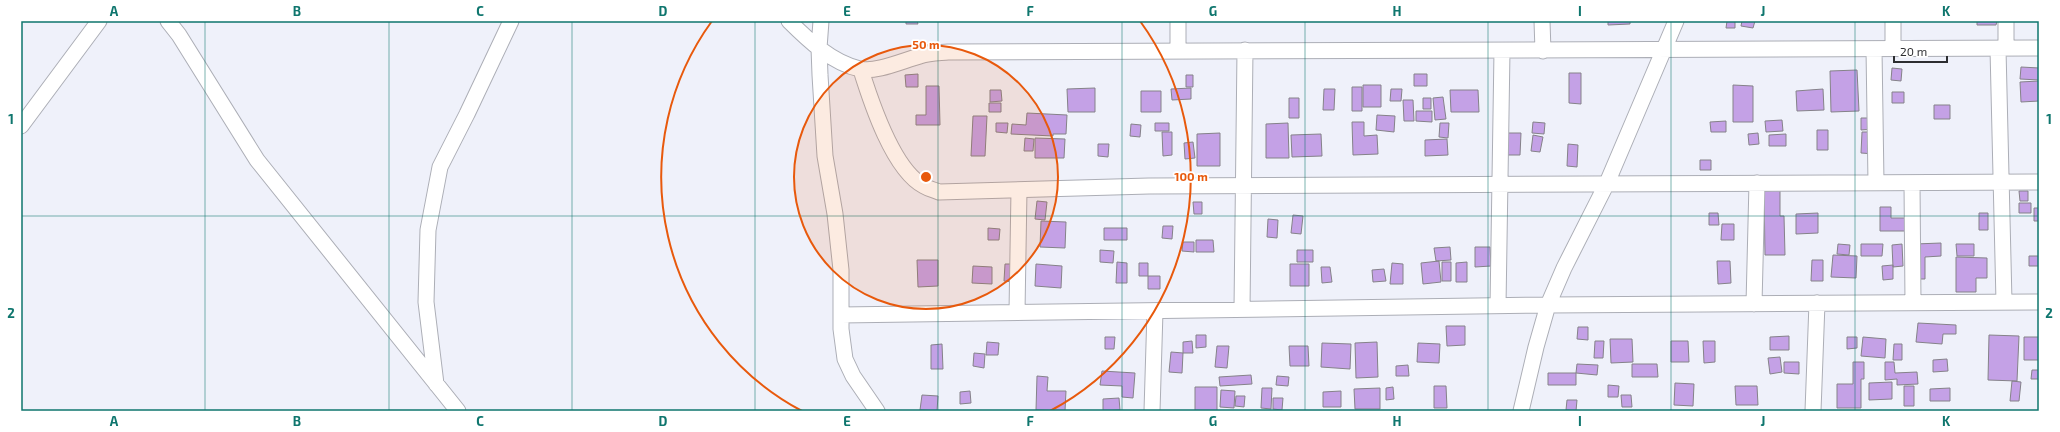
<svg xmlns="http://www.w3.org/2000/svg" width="2060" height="432" font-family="'Exo 2',sans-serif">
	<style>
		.building { fill: #c4a1e6; stroke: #858289 }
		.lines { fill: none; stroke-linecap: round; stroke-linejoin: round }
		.street-casing { stroke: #acaeb6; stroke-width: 17 }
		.street { stroke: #fff; stroke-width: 15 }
		.grid { fill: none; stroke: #0f766e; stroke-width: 1; stroke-opacity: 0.55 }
		.ring { fill: none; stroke: #e8590c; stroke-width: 2 }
		.centre { fill: #e8590c; stroke: #fff; stroke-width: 2 }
		.ring-label { font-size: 12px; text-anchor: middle; font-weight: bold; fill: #e8590c; stroke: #fff; stroke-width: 3.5; stroke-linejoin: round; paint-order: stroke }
		.neatline { fill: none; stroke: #0f766e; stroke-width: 1.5 }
		.grid-label { font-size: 13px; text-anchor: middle; font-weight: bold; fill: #0f766e }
	</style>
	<rect width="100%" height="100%" fill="#eff1fa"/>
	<path class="building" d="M906,21H917L918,24H906Z
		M1608,21H1630V24L1608,25Z
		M1727,21H1735V28H1726Z
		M1742,21H1755L1753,28L1741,26Z
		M1977,21H1997L1996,25H1977Z
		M2021,67L2039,68V80L2020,79Z
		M1892,68L1902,69L1901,81L1891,80Z
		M1857,70L1859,111L1831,112L1830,71Z
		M1569,73H1581V104L1569,103Z
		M918,74V87H906L905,75Z
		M1414,74H1427V86H1414Z
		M1186,75H1193V87H1186Z
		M2039,81V101L2021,102L2020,82Z
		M1363,85H1381V107H1363Z
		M1733,85L1753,86V122H1733Z
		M926,86H939L940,125H916V115H926Z
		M1352,87H1362V111H1352Z
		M1095,88V112H1068L1067,89Z
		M1191,88V99L1172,100L1171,89Z
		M1324,89H1335L1334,110H1323Z
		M1391,89H1402L1401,101H1390Z
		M1823,89L1824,110L1797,111L1796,91Z
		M990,90H1001L1002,101L990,102Z
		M1450,90H1478L1479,112H1451Z
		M1141,91H1161V112H1141Z
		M1892,92H1904V103H1892Z
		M1443,97L1446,119L1435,120L1433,98Z
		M1289,98H1299V118H1289Z
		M1423,98H1431V109H1423Z
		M1403,100H1413L1414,121H1404Z
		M989,103H1001V112H989Z
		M1934,105H1950V119H1934Z
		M1416,111H1432V122L1416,121Z
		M1027,113L1067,115L1066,134H1053V136L1011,134L1012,124L1026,125Z
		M1377,115L1395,116L1394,132L1376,130Z
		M973,116H987L985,156H971Z
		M1861,118H1874V129L1861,130Z
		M1782,120L1783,131L1766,132L1765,121Z
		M1726,121V132H1711L1710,122Z
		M1352,122H1364V136L1377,135L1378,154L1353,155Z
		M1533,122L1545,123L1544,134L1532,133Z
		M996,123H1008L1007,133L996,132Z
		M1155,123H1169V131H1155Z
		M1288,123L1289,158H1266V124Z
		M1440,123H1449L1448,138L1439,137Z
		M1131,124L1141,125L1140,137L1130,136Z
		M1817,130H1828V150H1817Z
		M1162,132H1172V155L1163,156Z
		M1862,132H1876L1875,154L1861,153Z
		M1220,133V166H1197V134Z
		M1508,133H1521L1520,155H1507Z
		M1758,133L1759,144L1749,145L1748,134Z
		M1321,134L1322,156L1292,157L1291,135Z
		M1786,134V146H1769V135Z
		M1533,135L1543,137L1540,152L1531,151Z
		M1025,138L1034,139L1033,151H1024Z
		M1035,138L1065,139L1064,158H1035Z
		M1447,139L1448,155L1425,156V140Z
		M1193,142L1195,158L1185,159L1184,143Z
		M1098,144H1109L1108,157L1098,156Z
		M1568,144L1578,145L1577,167L1567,166Z
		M1700,160H1711V170H1700Z
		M1780,190V216H1784L1785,255H1765L1764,191Z
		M2019,191H2028V201H2020Z
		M1037,201L1047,202L1045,220L1035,219Z
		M1193,202H1202V214H1194Z
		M2019,203H2031V213H2019Z
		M1880,207H1891V218H1912V231H1880Z
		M2034,208H2039V221H2034Z
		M1709,213H1718L1719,225H1709Z
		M1818,213V233L1796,234V214Z
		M1979,213H1988V230H1979Z
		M1293,215L1303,216L1301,234L1291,233Z
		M1268,219L1278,220L1277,238L1267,237Z
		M1041,221L1066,222L1065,248L1040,247Z
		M1722,224H1734V240H1721Z
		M1163,226H1173L1172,239L1162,238Z
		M988,228L1000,229L999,240H988Z
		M1104,228H1127V240H1104Z
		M1196,240H1213L1214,252H1196Z
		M1183,242H1194V252L1182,251Z
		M1941,243V256L1925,257V279H1906L1915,244Z
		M1838,244L1850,245L1849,255L1837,254Z
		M1861,244H1883L1882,256H1861Z
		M1902,244L1903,266L1893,267L1892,245Z
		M1956,244H1974V256H1957Z
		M1450,247L1451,260L1436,261L1434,248Z
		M1475,247H1490L1491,266L1475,267Z
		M1100,250L1114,251L1113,263L1100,262Z
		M1297,250H1313V262H1297Z
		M1833,255L1857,256L1856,278L1831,277Z
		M2029,256H2039V266H2029Z
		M1956,257L1987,258V278H1976V292H1956Z
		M917,260H938V286L918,287Z
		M1812,260H1823V281H1811Z
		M1439,261L1441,282L1423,284L1421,263Z
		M1717,261H1730L1731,283L1718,284Z
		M1117,262L1127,263V283H1116Z
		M1442,262H1451V281H1442Z
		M1467,262V282H1456V263Z
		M1139,263H1148V276H1139Z
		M1392,263L1403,264V284H1390Z
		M1005,264H1014V282L1004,281Z
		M1036,264L1062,266L1061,288L1035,286Z
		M1290,264H1309V286H1290Z
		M1893,265V279L1883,280L1882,266Z
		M973,266L992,267V284L972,283Z
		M1321,267H1330L1332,282L1322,283Z
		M1384,269L1386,281L1373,282L1372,270Z
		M1148,276H1160V289H1148Z
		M1918,323L1956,325V334H1943L1942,344L1916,342Z
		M1446,326H1465V345L1447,346Z
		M1578,327H1588V340L1577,339Z
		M1196,335H1206V347L1196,348Z
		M1989,335L2019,336L2017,381L1988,380Z
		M1789,336V350H1770V337Z
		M1105,337H1115L1114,349H1105Z
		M1847,337H1857V348L1847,349Z
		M1863,337L1886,339L1885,358L1861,356Z
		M2024,337H2039V360H2024Z
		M1610,339H1632L1633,362L1611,363Z
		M1192,341L1193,353H1183V342Z
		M1595,341H1604L1603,358H1594Z
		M1671,341H1688L1689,362H1671Z
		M1703,341H1715V362L1704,363Z
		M987,342L999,343L998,355H986Z
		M1377,342L1378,377L1356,378L1355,343Z
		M1322,343L1351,344L1350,369L1321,367Z
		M1418,343L1440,344L1439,363L1417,362Z
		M942,344L943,369H931V345Z
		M1894,344H1902V360H1893Z
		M1217,346H1229L1227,368L1215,367Z
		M1289,346H1308L1309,366H1290Z
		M1171,352L1183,353L1182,373L1169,372Z
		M974,353L985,354L984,368L973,366Z
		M1780,357L1782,372L1770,374L1768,358Z
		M1947,359L1948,371L1933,372V360Z
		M1784,362H1799V374L1784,373Z
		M1853,362H1864V379H1861V408H1837V384H1853Z
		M1885,362H1894L1895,373L1917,372L1918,384L1897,385V379L1885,380Z
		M1577,364L1598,365L1597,375L1576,373Z
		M1632,364H1657L1658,377H1632Z
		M1408,365L1409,376H1396V366Z
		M2032,370H2039V379H2031Z
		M1102,371L1135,373L1133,398L1122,397V386L1100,385Z
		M1548,373H1576V385H1548Z
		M1251,375L1252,384L1220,386L1219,377Z
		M1037,376L1048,377L1047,391H1066L1065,411L1036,410Z
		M1277,376L1289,377L1288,386L1276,385Z
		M2012,381L2021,382L2019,401H2010Z
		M1892,382V399L1869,400V383Z
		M1675,383L1694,384L1693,406L1674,405Z
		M1608,385L1619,386L1618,397H1608Z
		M1434,386H1446L1447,408H1434Z
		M1735,386H1757L1758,405H1736Z
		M1904,386H1914V406H1904Z
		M1195,387H1217V411H1195Z
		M1393,387L1394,399L1386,400V388Z
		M1262,388H1272L1271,409L1261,408Z
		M1380,388V409H1355L1354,389Z
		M1950,388V401H1930V389Z
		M1221,390L1235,391L1234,408L1220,407Z
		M970,391L971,403L960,404V392Z
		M1341,391V407H1323V392Z
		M922,395L938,396L937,411L920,410Z
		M1621,395H1631L1632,407H1622Z
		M1236,396H1245L1244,407L1235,406Z
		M1119,398L1120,410L1103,411V399Z
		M1273,398H1283L1282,410L1273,409Z
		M1567,400H1577L1576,411L1566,410Z"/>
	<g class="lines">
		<defs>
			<path id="street" d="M168,21L179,35L257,160L458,411
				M789,21C808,40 832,63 860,69C876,73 904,60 920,56C929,53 938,53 948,52L2039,48
				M821,21L819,48L820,75L825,156L835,214L841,270V329L845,359L853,376L877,411
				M1542,21L1543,51
				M2006,21V48
				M1893,48V21
				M1874,49L1876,183
				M1998,49L2004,302
				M1178,51V21
				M861,70C871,102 893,170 924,186C929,189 934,190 939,192L1149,186L2039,182
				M21,126L99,21
				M1912,183L1913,303
				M1754,304L1757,183
				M1498,306L1502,51
				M1242,309L1245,50
				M1017,312L1019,190
				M841,315L1548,305L2039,302
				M436,384L426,302L428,230L440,167L467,114L511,21
				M1152,411L1155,311
				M1521,411L1536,347L1548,305L1564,268L1607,183L1676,21
				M1813,411L1817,303"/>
		</defs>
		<use href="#street" class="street-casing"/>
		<use href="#street" class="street"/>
	</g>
	<path class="grid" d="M205,21V411M389,21V411M572,21V411M755,21V411M938,21V411M1122,21V411M1305,21V411M1488,21V411M1671,21V411M1855,21V411M21,216H2039"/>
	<circle cx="926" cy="177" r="132" fill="#e8590c" fill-opacity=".12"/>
	<g class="ring">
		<circle cx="926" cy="177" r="132"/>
		<path d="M802 411A265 265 0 0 1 712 21M1140 21A265 265 0 0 1 1050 411"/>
	</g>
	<circle cx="926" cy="177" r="6" class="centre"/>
	<g class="ring-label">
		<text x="926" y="49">50 m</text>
		<text x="1191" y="181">100 m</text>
	</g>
	<rect width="2060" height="432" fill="none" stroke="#ffffff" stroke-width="44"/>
	<path d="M1894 56v6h53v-6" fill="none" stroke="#2c2d30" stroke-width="2"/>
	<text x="1900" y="56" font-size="12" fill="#2c2d30" stroke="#ffffff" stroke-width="3" paint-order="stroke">20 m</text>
	<rect x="22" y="22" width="2016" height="388" class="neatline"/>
	<g class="grid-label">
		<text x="114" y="16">A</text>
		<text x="297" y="16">B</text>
		<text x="480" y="16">C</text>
		<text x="663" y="16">D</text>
		<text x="847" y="16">E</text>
		<text x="1030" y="16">F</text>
		<text x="1213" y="16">G</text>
		<text x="1397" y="16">H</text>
		<text x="1580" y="16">I</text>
		<text x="1763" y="16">J</text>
		<text x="1946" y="16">K</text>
		<text x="11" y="124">1</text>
		<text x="2049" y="124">1</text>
		<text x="11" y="318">2</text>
		<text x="2049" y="318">2</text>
		<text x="114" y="426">A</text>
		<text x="297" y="426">B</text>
		<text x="480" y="426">C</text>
		<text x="663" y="426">D</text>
		<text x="847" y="426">E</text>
		<text x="1030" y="426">F</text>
		<text x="1213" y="426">G</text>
		<text x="1397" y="426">H</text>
		<text x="1580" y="426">I</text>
		<text x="1763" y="426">J</text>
		<text x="1946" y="426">K</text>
	</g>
</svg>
